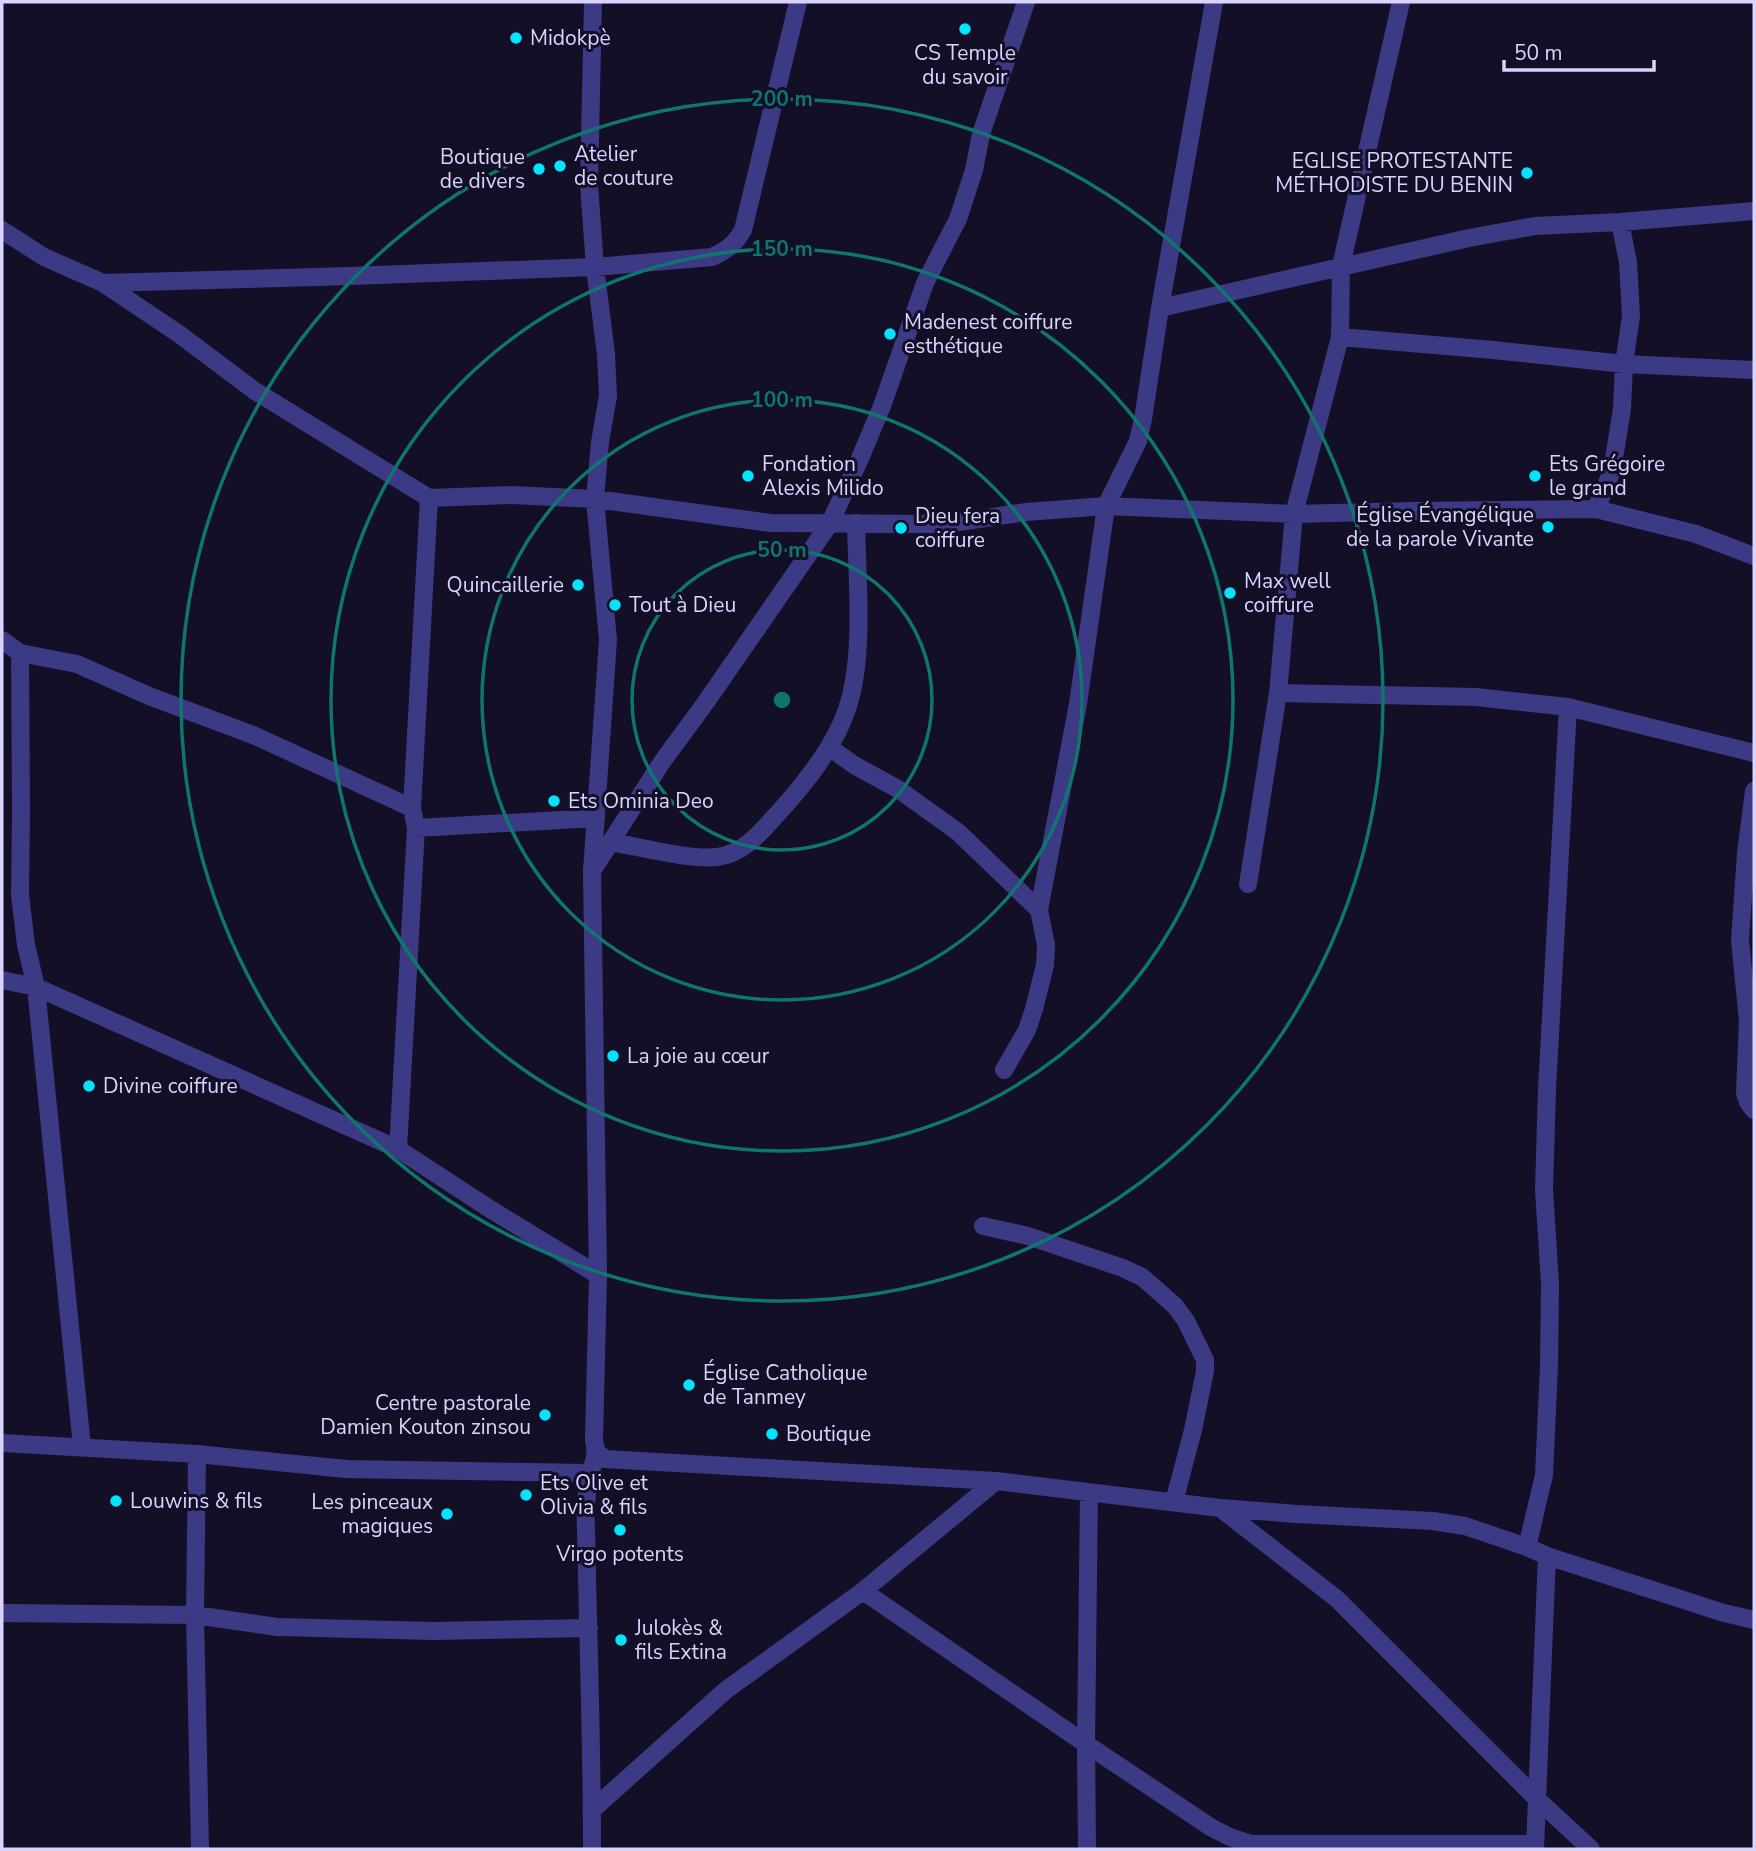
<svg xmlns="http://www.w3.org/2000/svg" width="1756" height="1851" font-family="'Nunito Sans',sans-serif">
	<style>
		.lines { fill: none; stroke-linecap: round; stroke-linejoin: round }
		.street { stroke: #3d3a85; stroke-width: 18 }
		.ring { fill: none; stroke: #0f766e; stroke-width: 3.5 }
		.poi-dot { fill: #00e5ff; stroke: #130f26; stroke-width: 2.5 }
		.labels { text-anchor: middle; stroke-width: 6; stroke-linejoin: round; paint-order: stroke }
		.poi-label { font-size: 21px; fill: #d9d4ff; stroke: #130f26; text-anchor: start }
		.centre { fill: #0f766e; stroke: #130f26; stroke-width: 3.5 }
		.ring-label { font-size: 21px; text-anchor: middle; font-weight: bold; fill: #0f766e; stroke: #130f26; stroke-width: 6; stroke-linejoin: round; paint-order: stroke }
	</style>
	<rect width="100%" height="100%" fill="#130f26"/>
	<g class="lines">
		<path class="street" d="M2,230L44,257L103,283L179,334L255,391L429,498L512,495L595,499L771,523L946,524L1026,512L1106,506L1294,514L1414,511L1596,509L1696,534L1754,556
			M103,283L350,276L595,267L712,257C727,250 735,244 743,230L798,2
			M1160,308L1469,238L1535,226L1620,222L1754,211
			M1340,337L1493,350L1624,364L1754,370
			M1596,509L1612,471L1622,409L1624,364L1631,316L1628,262L1620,222
			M2,640L20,653L77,664L149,696L253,735L412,808
			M20,653L21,811L20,895L26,945L36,987L82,1447
			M1278,693L1476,697L1568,707L1754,753
			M829,747L854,765L898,789L958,832L1039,910
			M1754,791L1746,853L1740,940L1748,1021L1745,1093L1748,1102L1754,1110
			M416,828L596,818
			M611,842C641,847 688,860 717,857C745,854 762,830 780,811C806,782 835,746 847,709C865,657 857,578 856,523
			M594,868L662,762L706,702L830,523L858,463L882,406L925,283L958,219L974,170L981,134L1026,2
			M1248,884L1278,693L1294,514L1340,337L1341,266L1401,2
			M2,980L36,987L398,1149L490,1209L598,1275
			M1004,1070L1027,1030L1034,1009L1045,965L1046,945L1039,910L1078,704L1106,506L1138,441L1143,419L1160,308L1214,2
			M398,1149L416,828L412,808L429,498
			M983,1226L1028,1236L1123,1268L1142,1277L1157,1290L1175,1306L1186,1321L1205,1360V1371L1193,1430L1174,1502
			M2,1443L197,1454L346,1469L590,1473
			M597,1452L605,1459L996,1481L1220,1508L1297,1514L1433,1521L1465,1526L1527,1547L1547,1556L1724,1613L1754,1620
			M197,1454L195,1615L200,1849
			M1220,1508L1337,1599L1537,1799L1591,1849
			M1527,1547L1544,1475L1549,1366L1550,1283L1544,1190L1547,1089L1568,707
			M863,1591L1086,1744L1212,1828L1230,1837L1251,1844H1535
			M2,1613L195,1615L277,1627L434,1631L589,1628
			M592,1810L726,1690L863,1591L996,1481
			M592,1849C592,1743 588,1636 586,1529C585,1512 586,1494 590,1476C593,1462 598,1456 594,1440L598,1275L592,871L608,640L595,499L600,442L608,396L606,354L595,267L589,185L593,2
			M1087,1849L1086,1744L1089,1492
			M1535,1849L1547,1556"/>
	</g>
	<g class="ring">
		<circle cx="782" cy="700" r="150"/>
		<circle cx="782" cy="700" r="300"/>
		<circle cx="782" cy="700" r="451"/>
		<circle cx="782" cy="700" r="601"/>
	</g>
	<g class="poi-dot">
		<circle cx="965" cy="29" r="7"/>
		<circle cx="516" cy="38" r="7"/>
		<circle cx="560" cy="166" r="7"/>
		<circle cx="539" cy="169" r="7"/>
		<circle cx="1527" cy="173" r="7"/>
		<circle cx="890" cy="334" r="7"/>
		<circle cx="748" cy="476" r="7"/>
		<circle cx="1535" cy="476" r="7"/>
		<circle cx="1548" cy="527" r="7"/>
		<circle cx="901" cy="528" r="7"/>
		<circle cx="578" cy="585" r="7"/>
		<circle cx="1230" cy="593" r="7"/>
		<circle cx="615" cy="605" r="7"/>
		<circle cx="554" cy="801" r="7"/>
		<circle cx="613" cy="1056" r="7"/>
		<circle cx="89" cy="1086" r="7"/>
		<circle cx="689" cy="1385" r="7"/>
		<circle cx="545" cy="1415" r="7"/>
		<circle cx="772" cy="1434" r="7"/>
		<circle cx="526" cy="1495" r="7"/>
		<circle cx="116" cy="1501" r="7"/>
		<circle cx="447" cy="1514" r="7"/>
		<circle cx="620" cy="1530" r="7"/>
		<circle cx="621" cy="1640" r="7"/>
	</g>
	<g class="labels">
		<g class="poi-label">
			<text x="530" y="45">Midokpè</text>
			<text x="965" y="60" text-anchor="middle">CS Temple<tspan x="965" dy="24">du savoir</tspan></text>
			<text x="574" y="161">Atelier<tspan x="574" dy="24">de couture</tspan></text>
			<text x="525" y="164" text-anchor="end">Boutique<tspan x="525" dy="24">de divers</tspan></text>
			<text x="1513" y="168" text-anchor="end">EGLISE PROTESTANTE<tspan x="1513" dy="24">MÉTHODISTE DU BENIN</tspan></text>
			<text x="904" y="329">Madenest coiffure<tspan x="904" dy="24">esthétique</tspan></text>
			<text x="762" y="471">Fondation<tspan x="762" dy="24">Alexis Milido</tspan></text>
			<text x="1549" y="471">Ets Grégoire<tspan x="1549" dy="24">le grand</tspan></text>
			<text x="1534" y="522" text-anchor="end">Église Évangélique<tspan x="1534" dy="24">de la parole Vivante</tspan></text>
			<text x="915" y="523">Dieu fera<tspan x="915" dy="24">coiffure</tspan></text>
			<text x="1244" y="588">Max well<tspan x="1244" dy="24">coiffure</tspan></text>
			<text x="564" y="592" text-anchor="end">Quincaillerie</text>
			<text x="629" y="612">Tout à Dieu</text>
			<text x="568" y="808">Ets Ominia Deo</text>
			<text x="627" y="1063">La joie au cœur</text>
			<text x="103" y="1093">Divine coiffure</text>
			<text x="703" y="1380">Église Catholique<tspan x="703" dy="24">de Tanmey</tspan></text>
			<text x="531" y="1410" text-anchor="end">Centre pastorale<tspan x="531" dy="24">Damien Kouton zinsou</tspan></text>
			<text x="786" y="1441">Boutique</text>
			<text x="540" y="1490">Ets Olive et<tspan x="540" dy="24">Olivia &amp; fils</tspan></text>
			<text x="130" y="1508">Louwins &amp; fils</text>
			<text x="433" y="1509" text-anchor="end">Les pinceaux<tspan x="433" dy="24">magiques</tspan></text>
			<text x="620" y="1561" text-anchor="middle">Virgo potents</text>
			<text x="635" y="1635">Julokès &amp;<tspan x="635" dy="24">fils Extina</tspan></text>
		</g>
	</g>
	<circle cx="782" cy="700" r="10" class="centre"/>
	<g class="ring-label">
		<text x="782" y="106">200 m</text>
		<text x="782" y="256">150 m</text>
		<text x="782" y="407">100 m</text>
		<text x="782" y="557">50 m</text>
	</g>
	<rect width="1756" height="1851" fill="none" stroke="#d9d4ff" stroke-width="7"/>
	<path d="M1504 60v10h150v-10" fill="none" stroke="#d9d4ff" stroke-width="3.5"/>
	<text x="1514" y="60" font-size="21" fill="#d9d4ff" stroke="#130f26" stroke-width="5" paint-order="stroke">50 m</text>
</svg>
